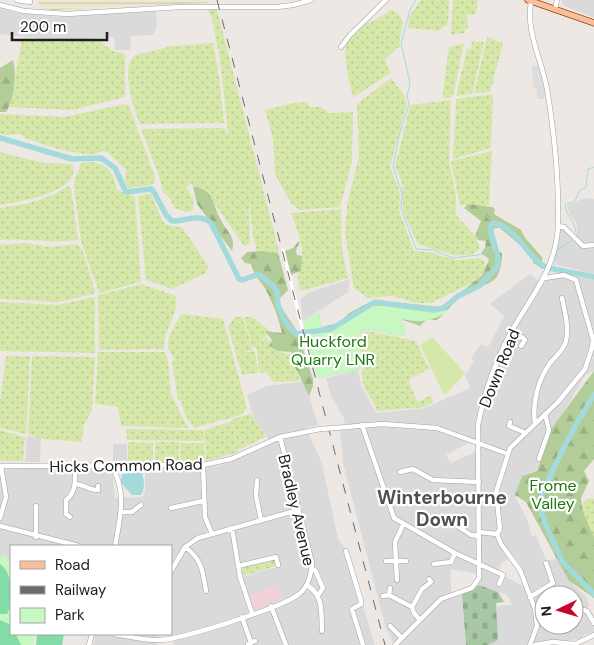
<svg xmlns="http://www.w3.org/2000/svg" width="594" height="645" font-family="'DM Sans',sans-serif">
	<style>
		.residential { fill: #dbdadb; fill-rule: evenodd }
		.commercial { fill: #efd3d8 }
		.farmland { fill: url(#farmland-rules) }
		.grass { fill: url(#grass-dots) }
		.forest { fill: url(#forest-firs) }
		.cemetery { fill: url(#cemetery-stones) }
		.park { fill: #c8f8c1 }
		.garden { fill: #d5e8aa }
		.pitch { fill: #83dca7 }
		.parking { fill: #ddd }
		.water { fill: #a5dadb }
		.pier { fill: #fff }
		.lines { fill: none; stroke-linecap: round; stroke-linejoin: round }
		.stream { stroke: #a5dadb; stroke-width: 1 }
		.river { stroke: #a5dadb; stroke-width: 5.5 }
		.minor-casing { stroke: #a1a1a1; stroke-width: 5.5 }
		.major-casing { stroke: #934503; stroke-width: 7 }
		.minor { stroke: #fff; stroke-width: 4.5 }
		.major { stroke: #fabe9d; stroke-width: 5.5 }
		.rail { stroke: #6b6b6b; stroke-width: 1; stroke-dasharray: 10 10; stroke-linecap: butt }
		.minor-bridge-casing { stroke: #a1a1a1; stroke-width: 5.5; stroke-linecap: butt }
		.minor-bridge { stroke: #fff; stroke-width: 4.5 }
		.labels { text-anchor: middle; stroke-width: 4.5; stroke-linejoin: round; paint-order: stroke }
		.park-label { font-size: 16px; fill: #1c790e; stroke: #fff }
		.street-label { font-size: 16px; fill: #1d1d1d; stroke: #fff }
		.quarter-label { font-size: 19px; font-weight: bold; fill: #505050; stroke: #fff }
	</style>
	<defs>
		<pattern id="farmland-rules" width="6" height="5" patternUnits="userSpaceOnUse" patternTransform="scale(1.25)"><rect width="6" height="5" fill="#ede9cf"/><path d="M0 2.5h6" fill="none" stroke="#cbc7b1"/></pattern>
		<pattern id="grass-dots" width="8" height="8" patternUnits="userSpaceOnUse" patternTransform="scale(1.25)"><rect width="8" height="8" fill="#d5e8aa"/><path d="M2 2h.1M6 6h.1" fill="none" stroke="#b6c792" stroke-width="1.8" stroke-linecap="round"/></pattern>
		<pattern id="forest-firs" width="22" height="20" patternUnits="userSpaceOnUse" patternTransform="scale(1.25)"><rect width="22" height="20" fill="#b3cd99"/><path d="M5 1l3.5 6h-7zM16 11l3.5 6h-7z" fill="#9ab083"/></pattern>
		<pattern id="cemetery-stones" width="16" height="16" patternUnits="userSpaceOnUse" patternTransform="scale(1.25)"><rect width="16" height="16" fill="#a7c7a5"/><path d="M2 7V4a2 2 0 0 1 4 0v3zM10 15v-3a2 2 0 0 1 4 0v3z" fill="#8faa8e"/></pattern>
	</defs>
	<rect width="100%" height="100%" fill="#eee8e4"/>
	<path class="residential" d="M561,0H594V18L565,6Z
		M0,8L17,13L60,17L156,11L157,25L154,35L131,36L130,50H115L114,37L59,41L0,34Z
		M584,198L594,199V274L557,265L555,247L560,229H563L574,239L577,232V224L570,215L567,206Z
		M530,274L543,284L547,279L559,277L574,281L577,276L594,280V372H590L584,377L558,422L547,431L537,470L522,476L515,496L527,519L532,536L536,535L546,560L558,559L570,582L587,597L589,605L586,613L594,626V632L585,634L580,639L569,640L540,641L525,645H488L498,640L496,606L512,605L507,595L478,585L482,575L450,569L452,597L462,594L466,645H395L386,629L343,463L340,429L345,428L344,418L331,396L326,378L358,370L361,385L376,413L424,408L470,388L465,375L474,362L471,358L481,344L488,347L504,316L490,304ZM470,442L477,445V451L451,463L446,455ZM514,556L520,564L528,586L525,587L498,573L501,563ZM544,595H574V625H544Z
		M350,279L348,292L303,321L300,300L307,293Z
		M305,381L318,425L306,428L322,463L338,539L345,548L375,645H173L175,635L170,634L171,546H11V566L6,555L0,558V470L14,468L107,469L113,476L115,498L143,497L145,491V469L197,468L217,466L233,461L271,443L254,418L247,395L266,386ZM277,555L280,566L239,578L237,565Z
		M27,436L41,438L40,462H25Z
		M113,444H127V463H113Z
		M96,634H161L157,637V645H93Z"/>
	<path class="commercial" d="M279,585L284,599L255,610L252,608L249,598L250,595Z"/>
	<path class="farmland" d="M39,0H208L209,3L53,10L38,8Z"/>
	<path class="grass" d="M421,0H449L448,24L438,31L408,28L409,17Z
		M453,0H478L476,14L467,15L468,28L465,29V33L451,35Z
		M206,8L217,10L279,251L278,253L257,252L253,236L249,201L250,243L244,246L217,207L191,184L186,187L193,199V210L186,212L174,208L170,198L163,192L159,176L141,129L224,128L228,134L221,67L212,18Z
		M392,10C411,22 398,29 400,46L385,59L390,73L354,97C350,90 343,54 346,46C350,35 360,28 368,22H371Z
		M487,37L503,43L490,92L474,93Z
		M22,38L57,42L98,40L111,50L125,54V97L72,110L10,107Z
		M472,42H484L472,94L456,96L467,49H471Z
		M213,43L220,83L224,123L140,124C133,107 120,69 135,55L173,46Z
		M464,43L454,92L452,97L442,98L449,47Z
		M391,78L404,95L407,103L390,167L400,192L399,210L414,251L429,252L456,260L481,258L485,262L486,268L476,281L431,303H416L392,296L368,298L354,288L345,234L347,205L359,157L357,104Z
		M493,94L491,148L453,159L456,99Z
		M451,100L449,160L456,196V215C465,226 477,234 480,249C464,264 437,248 418,245L403,210L402,182L395,167L410,105Z
		M306,102L310,107H321L329,113L353,112L352,162L340,207L299,210L291,203L275,174L273,139L265,110L293,103Z
		M125,104L129,106L155,177V181L151,185L128,188L125,180L126,170L109,153L104,151L90,155L61,150L25,138L21,134L3,135L0,133V114L64,117Z
		M492,151L489,206L460,205L451,161Z
		M0,152L44,163L72,164C84,192 17,202 0,205Z
		M90,162C107,163 114,173 117,190L135,197L141,282L99,293L81,241L74,187V182L81,163Z
		M68,186L71,189L78,240C52,244 26,238 0,240V208C25,205 47,200 68,186Z
		M146,194H151L163,222L170,226L182,227L208,266L206,273L172,289L146,280L138,197Z
		M341,209L342,250L348,278L301,291C293,276 302,268 302,252C302,240 295,225 291,213Z
		M24,243L51,247L78,244L83,252L95,291L93,294L58,302L0,299V245Z
		M142,284L176,296C178,319 164,327 164,349L99,350L98,295Z
		M95,297V353L0,351V302L57,305Z
		M181,314L223,319L247,408L241,415L194,428L185,415L181,401L178,400L172,363L174,359L168,348L169,336Z
		M242,316L253,350L238,353L255,351L258,373L242,375L228,327L234,318Z
		M244,317H252L269,330L258,347L266,337L279,352L291,355L300,381L273,382L266,372L259,373L257,349L252,346Z
		M367,331L416,341L429,369L410,379L409,383L418,402L431,395L433,402L425,407L377,411C375,401 366,394 363,384C361,375 364,368 363,360C361,351 358,347 359,337Z
		M98,352H165L168,361L171,394L188,428L121,426L118,407L95,404Z
		M6,356H30L26,434L0,428V402Z
		M32,356L95,357L92,410L83,427L82,442L42,439L28,434Z
		M251,414L266,437L238,450L232,419Z
		M232,421L238,452L206,461L204,430Z
		M126,429L203,430L204,441L127,440Z
		M0,430L25,437L23,461H0Z
		M128,442L153,443V463L128,462Z
		M155,442H179V462H155Z
		M180,443H204L205,460L180,462Z
		M589,498L594,499V541L582,512L584,501Z
		M274,559L276,566L243,576L242,567Z"/>
	<path class="forest" d="M13,60C17,73 14,100 6,112H0V68Z
		M193,186C198,188 204,189 208,193C215,201 216,213 222,222C228,233 236,237 232,251L197,204Z
		M468,204L492,207L495,209L494,214L521,230L526,239L542,257L543,269L533,263V256L500,228H495L493,231L494,241L491,243L493,250L502,253C501,290 486,280 463,295C454,301 446,313 437,320L427,319L420,326L401,319L406,332L402,336L366,329L358,335L357,347L363,363L360,369L317,378L319,313L321,327L339,323L349,313L374,300L440,307C445,304 479,279 482,275C485,270 487,264 489,259L481,253L485,248L486,241L478,240L475,236L481,221L464,208Z
		M299,241L300,242L296,250L297,255L302,256L301,271L291,275L285,251L293,248Z
		M260,251L278,253L288,290L279,299L281,307L297,331L313,379V386L309,396L295,367L291,352L278,351L269,346L272,340L265,331L282,333C279,321 275,308 269,296C264,284 254,277 251,264L245,263L241,258L247,252Z
		M594,371V459L584,471L589,481L581,498L583,512L594,537V598L569,581L526,502L515,495L522,476L537,471L551,429Z"/>
	<path class="cemetery" d="M479,585L498,592L504,602L496,603L498,640L488,645H466L462,594Z"/>
	<path class="park" d="M388,305L430,311L449,310C434,322 419,323 401,319L406,332L402,336L366,329L358,335L357,347L363,363L360,369L317,378L303,326L308,317L319,313L321,327C346,330 351,311 368,307C374,305 381,306 388,305Z
		M6,555L11,572V634H35L33,645H0V558Z"/>
	<path class="garden" d="M432,337L465,373L446,394L443,393L420,345Z"/>
	<path class="pitch" d="M0,564C13,572 15,602 7,614H0Z
		M0,620L11,625V634H16L21,645H0Z
		M37,634H64L62,645H36Z"/>
	<path class="parking" d="M532,66H541L545,91L544,99H537V89L533,87Z"/>
	<path class="water" d="M129,468H140C144,477 146,487 141,495H132L121,483L122,474H125Z"/>
	<path class="pier" d="M281,248H284L312,362L309,363Z"/>
	<g class="lines">
		<path class="stream" d="M416,0L410,10L401,43L410,83L407,96L409,104L400,132L393,167L402,193L401,208L416,249L433,250L453,258L485,254L488,248L493,245
			M487,216L492,224
			M576,232C575,221 566,216 565,205L575,201L580,190L586,187L588,169L594,167
			M554,269L557,250L572,240"/>
		<path class="river" d="M0,138L72,159L101,158L115,168L126,192L151,189L154,192L166,215L172,221C186,221 200,213 211,223L239,279L242,280L259,274L274,287L277,291L278,306L286,323L296,334L331,329L375,302L434,310L444,308L458,296L479,286L497,267L498,257L490,228L493,223C517,227 525,255 544,266C554,271 581,273 594,277
			M594,395C572,429 554,465 539,503L545,523L562,561L594,594"/>
		<defs>
			<path id="minor" d="M17,0L30,2
				M0,5L24,11L67,14L180,7H277L293,5L311,0
				M555,9L557,0
				M341,47L350,35L386,0
				M558,226L564,227L583,246L594,245
				M507,340L522,337L525,340L521,346
				M510,422L509,426L526,433
				M535,423C532,403 538,380 550,363C556,356 564,350 566,341C569,327 565,312 562,298
				M362,425L394,518L455,553L503,575L499,584
				M335,428L382,424L437,428L508,454
				M539,459L549,430L545,414
				M203,465L205,517L212,534
				M0,466L203,465L231,459L280,437L320,429
				M112,467C127,491 120,520 115,546
				M400,472L413,469L433,480L479,482
				M257,480L256,496L261,520
				M76,484C84,485 90,490 98,490V486
				M479,499H495
				M36,506V537
				M171,508L203,501
				M121,512H132L141,505
				M70,517L66,514V500C77,492 75,478 75,466
				M0,518L6,497L1,466
				M0,526L79,546
				M459,527L471,535L479,536
				M232,528L240,577L252,613
				M479,532L497,534L501,544L520,570L535,609L537,626L530,645
				M497,534L500,529L496,492L510,448L558,402L585,369L592,348L593,340L576,280L564,275L545,278
				M185,547C202,559 203,572 206,591
				M346,551L361,601V604L352,609L363,645
				M386,561H406
				M434,564L451,562L455,553
				M238,566L276,557L278,565
				M312,569L315,570L323,588L319,594
				M171,571L185,547L198,538L298,510
				M397,580L395,542L403,525
				M307,585C324,596 321,612 322,631
				M389,595L412,607L414,613L420,620
				M383,596L389,595L390,588
				M530,597L553,583L546,563
				M271,606L286,645
				M412,607L422,589L431,582L429,579
				M574,614L583,610L587,611L594,623
				M242,617L251,643
				M390,626L402,638
				M114,634C129,636 145,641 160,640C182,639 284,607 299,594C309,586 311,574 312,563L280,437
				M248,644L255,641
				M89,645L92,634
				M395,645L441,599L472,588L479,578L478,425C484,393 496,360 511,332C531,297 557,267 558,225C559,182 554,131 547,89C541,57 526,34 531,1
				M535,645L553,642L575,644L594,635"/>
			<path id="major" d="M528,0L594,23"/>
		</defs>
		<use href="#minor" class="minor-casing"/>
		<use href="#major" class="major-casing"/>
		<use href="#minor" class="minor"/>
		<use href="#major" class="major"/>
		<path class="rail" d="M217,0L385,645"/>
		<defs>
			<path id="minor-bridge" d="M320,429L335,428"/>
		</defs>
		<use href="#minor-bridge" class="minor-bridge-casing"/>
		<use href="#minor-bridge" class="minor-bridge"/>
	</g>
	<g class="labels">
		<g class="park-label">
			<text x="333" y="347">Huckford<tspan x="333" dy="18">Quarry LNR</tspan></text>
			<text x="553" y="491">Frome<tspan x="553" dy="18">Valley</tspan></text>
		</g>
		<g class="street-label">
			<text transform="translate(499 368) rotate(-68)" y="6">Down Road</text>
			<text transform="translate(126 465) rotate(-1)" y="6">Hicks Common Road</text>
			<text transform="translate(297 510) rotate(77)" y="6">Bradley Avenue</text>
		</g>
		<g class="quarter-label">
			<text x="442" y="504">Winterbourne<tspan x="442" dy="22">Down</tspan></text>
		</g>
	</g>
	<rect x="10" y="545" width="162" height="90" fill="#ffffff" stroke="#a5a5a5"/>
	<rect x="20" y="561" width="25" height="8" fill="#fabe9d" stroke="#a5a5a5"/>
	<text x="55" y="570" font-size="15" fill="#1d1d1d">Road</text>
	<rect x="20" y="586" width="25" height="8" fill="#6b6b6b" stroke="#a5a5a5"/>
	<text x="55" y="595" font-size="15" fill="#1d1d1d">Railway</text>
	<rect x="20" y="608" width="25" height="15" fill="#c8f8c1" stroke="#a5a5a5"/>
	<text x="55" y="620" font-size="15" fill="#1d1d1d">Park</text>
	<g transform="translate(559 610) rotate(265)"><circle r="24" fill="#ffffff" stroke="#a5a5a5"/>
	<path d="M0-4L9 19L0 12L-9 19Z" fill="#c6052e"/>
	<text y="-8" font-size="14" font-weight="bold" text-anchor="middle" fill="#1d1d1d">N</text>
	</g>
	<path d="M12 32v8h95v-8" fill="none" stroke="#1d1d1d" stroke-width="2.5"/>
	<text x="20" y="32" font-size="15" fill="#1d1d1d" stroke="#ffffff" stroke-width="4" paint-order="stroke">200 m</text>
</svg>
